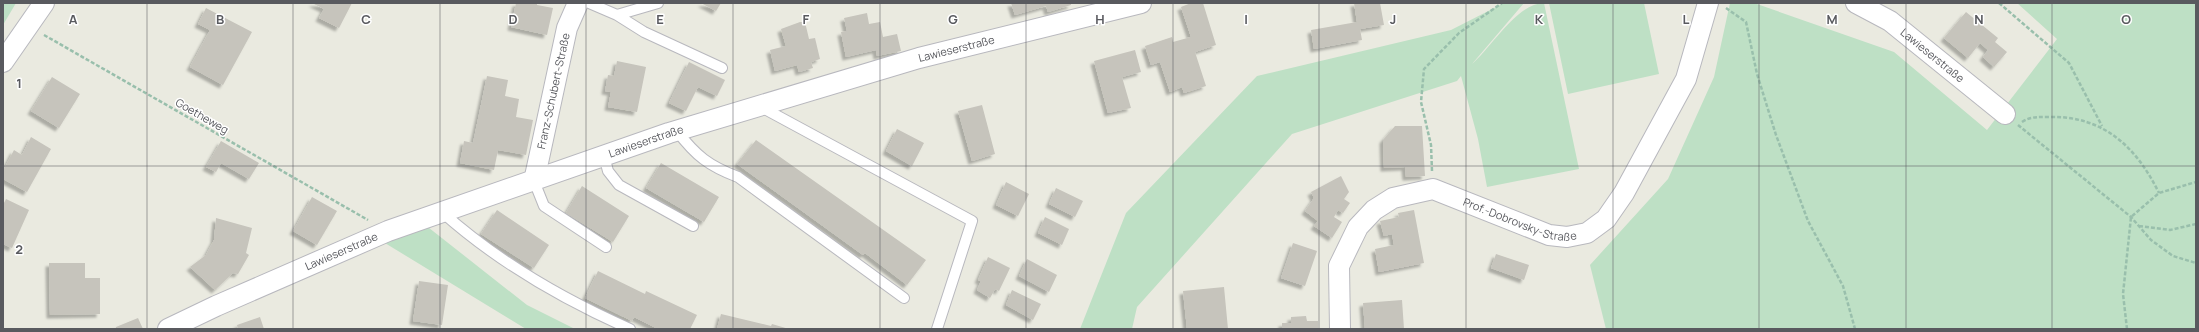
<svg xmlns="http://www.w3.org/2000/svg" width="2199" height="332" font-family="Manrope,sans-serif">
	<style>
		.green { fill: #bee0c5 }
		.building { fill: #c6c4bc; filter: url(#shadow) }
		.lines { fill: none; stroke-linecap: round; stroke-linejoin: round }
		.service-casing { stroke: #b8b8be; stroke-width: 12 }
		.minor-casing { stroke: #b8b8be; stroke-width: 22 }
		.path { stroke: #99bfac; stroke-width: 2.5; stroke-dasharray: 4 2; stroke-linecap: butt }
		.service { stroke: #fff; stroke-width: 10 }
		.minor { stroke: #fff; stroke-width: 20 }
		.grid { fill: none; stroke: #595a5f; stroke-width: 1; stroke-opacity: 0.55 }
		.labels { text-anchor: middle; stroke-width: 3; stroke-linejoin: round; paint-order: stroke }
		.street-label { font-size: 11px; fill: #595a5f; stroke: #fff }
		.grid-label { font-size: 13px; text-anchor: middle; font-weight: bold; fill: #595a5f; stroke: #fff; stroke-width: 3; stroke-linejoin: round; paint-order: stroke }
	</style>
	<defs>
		<filter id="shadow"><feDropShadow dx="-3.5" dy="3.5" stdDeviation="1" flood-color="#0004"/></filter>
	</defs>
	<rect width="100%" height="100%" fill="#eaeae0"/>
	<path class="green" d="M3,3H16L3,25Z
		M1504,3H1524L1472,64C1491,48 1517,3 1544,3L1579,169L1487,187L1478,139L1461,76L1457,81L1292,134L1137,307L1132,329H1080L1126,213L1257,76L1451,30Z
		M1549,3H1644L1659,74L1568,94Z
		M1730,3H1754L1894,52L1987,130L2057,39L2017,3H2196V329H1606L1590,265L1668,179L1714,77Z
		M424,224L527,305L575,329H526L380,240Z"/>
	<path class="building" d="M312,3H352L339,28L319,18L324,9Z
		M516,3H537V5L553,8L547,35L511,27Z
		M701,3H721L716,11Z
		M1011,3H1071V5L1048,12L1046,6L1015,15Z
		M1191,3H1203L1216,45L1195,52L1206,86L1184,93L1182,87L1170,92L1160,62L1151,65L1145,46L1172,37L1173,42L1191,37L1181,7Z
		M1354,3H1380L1384,25L1360,29L1362,40L1314,49L1311,30L1357,22Z
		M206,8L252,32L223,85L190,67L210,30L198,24Z
		M1966,12L1998,38L1995,42L2007,52L1994,67L1983,57L1988,50L1980,43L1968,58L1944,38Z
		M867,13L869,24L880,22L883,37L897,34L901,51L877,56L876,50L846,57L841,32L847,31L844,18Z
		M800,22H805L809,39L815,38L820,59L811,62L813,68L799,72L797,65L775,71L770,50L786,46L781,29Z
		M1135,50L1141,72L1122,77L1131,108L1108,113L1094,61Z
		M617,61L646,67L637,112L608,107L611,92L605,91L608,75L614,76Z
		M689,62L725,80L717,96L698,87L686,111L669,103Z
		M487,76L508,80L505,96L519,99L516,117L533,120L526,155L498,150L494,170L460,163L464,141L473,143Z
		M52,77L80,94L59,128L31,111Z
		M982,105L995,154L972,161L958,111Z
		M1395,126H1422L1425,176L1406,177L1405,167L1384,168L1383,140Z
		M897,129L924,143L912,166L886,151Z
		M31,137L51,149L27,192L3,179V171L14,150L22,155Z
		M756,140L926,260L907,285L865,253L863,255L737,164Z
		M221,141L259,163L249,179L221,163L216,172L206,167Z
		M661,163L719,197L704,222L646,188Z
		M1341,176L1349,192L1344,199L1350,203L1343,213L1338,210L1334,217L1342,222L1332,238L1314,226L1318,221L1305,211L1314,198L1311,192Z
		M1006,182L1029,194L1018,216L996,205Z
		M582,186L629,216L613,242L566,213Z
		M1056,188L1083,201L1075,217L1049,204Z
		M312,197L337,211L317,245L293,231Z
		M6,199L29,210L12,248L3,244V205Z
		M497,210L549,245L534,268L481,234Z
		M1414,210L1424,263L1379,272L1375,249L1394,245L1392,234L1384,236L1380,221L1399,217L1398,213Z
		M1045,217L1069,229L1062,245L1038,233Z
		M216,218L252,228L246,253L249,255L238,274L233,273L215,290L190,267L206,255L214,240Z
		M1293,243L1317,251L1305,286L1281,278Z
		M1496,254L1529,265L1524,280L1491,268Z
		M988,257L1010,268L999,291L995,289L990,298L977,290L981,281L978,280Z
		M1027,259L1057,275L1049,292L1019,276Z
		M49,263H85V278H100V314L50,315Z
		M598,271L645,294L646,291L697,315L690,329H658L634,317L632,321L585,298Z
		M419,281L448,285L442,325L413,321Z
		M1224,287L1228,329H1187L1183,291Z
		M1012,290L1041,304L1033,320L1006,305Z
		M1402,300L1404,329H1365L1363,303Z
		M721,314L771,326L772,324L789,329H717Z
		M1306,316L1307,321H1318V329H1282V323H1291V317Z
		M260,317L264,329H238L237,325Z
		M138,318L143,329H116V327Z"/>
	<g class="lines">
		<defs>
			<path id="service" d="M589,3L617,15L658,3
				M617,15L644,32L722,68
				M761,107L972,221L937,329
				M677,131C696,156 709,166 738,177L904,298
				M604,156L608,171L619,185L693,226
				M534,181L544,206L606,247
				M442,212C498,262 562,299 630,329"/>
			<g id="minor">
				<path id="s1" d="M1856,3L1890,21L2005,114"/>
				<path d="M3,62L44,3"/>
				<path id="s2" d="M534,181L567,28L578,3"/>
				<path id="s3" d="M168,329L216,306L388,231L669,133L919,58L1141,3"/>
				<path id="s4" d="M1340,329L1339,266L1358,227L1374,210L1393,198L1433,189L1549,235L1567,237L1587,233L1606,219L1624,193L1686,79L1708,3"/>
			</g>
		</defs>
		<use href="#service" class="service-casing"/>
		<use href="#minor" class="minor-casing"/>
		<path class="path" d="M1999,3L2069,63L2102,126
			M1726,8L1746,22L1757,74L1776,135L1808,221L1843,286L1855,329
			M44,35L368,220
			M2022,122C2031,116 2040,117 2051,117C2104,116 2137,148 2159,193
			M2018,125L2131,217L2151,240L2173,256L2196,263
			M1432,171L1431,145L1421,102L1424,69L1459,33L1502,3
			M2139,226L2170,230L2196,224
			M2127,329L2123,294L2131,217L2159,193L2196,182"/>
		<use href="#service" class="service"/>
		<use href="#minor" class="minor"/>
	</g>
	<path class="grid" d="M147,3V329M293,3V329M440,3V329M586,3V329M733,3V329M880,3V329M1026,3V329M1173,3V329M1319,3V329M1466,3V329M1613,3V329M1759,3V329M1906,3V329M2052,3V329M3,166H2196"/>
	<g class="labels">
		<g class="street-label">
			<text dy="4" stroke="none"><textPath href="#s3" startOffset="838">Lawieserstraße</textPath></text>
			<text dy="4" stroke="none"><textPath href="#s1" startOffset="93">Lawieserstraße</textPath></text>
			<text dy="4" stroke="none"><textPath href="#s2" startOffset="92">Franz-Schubert-Straße</textPath></text>
			<text transform="translate(202 116) rotate(30)" y="4">Goetheweg</text>
			<text dy="4" stroke="none"><textPath href="#s3" startOffset="514">Lawieserstraße</textPath></text>
			<text dy="4" stroke="none"><textPath href="#s4" startOffset="286">Prof.-Dobrovsky-Straße</textPath></text>
			<text dy="4" stroke="none"><textPath href="#s3" startOffset="190">Lawieserstraße</textPath></text>
		</g>
	</g>
	<g class="grid-label">
		<text x="73" y="24">A</text>
		<text x="220" y="24">B</text>
		<text x="366" y="24">C</text>
		<text x="513" y="24">D</text>
		<text x="660" y="24">E</text>
		<text x="806" y="24">F</text>
		<text x="953" y="24">G</text>
		<text x="1100" y="24">H</text>
		<text x="1246" y="24">I</text>
		<text x="1393" y="24">J</text>
		<text x="1539" y="24">K</text>
		<text x="1686" y="24">L</text>
		<text x="1832" y="24">M</text>
		<text x="1979" y="24">N</text>
		<text x="2126" y="24">O</text>
		<text x="19" y="88">1</text>
		<text x="19" y="254">2</text>
	</g>
	<rect width="2199" height="332" fill="none" stroke="#595a5f" stroke-width="8"/>
</svg>
